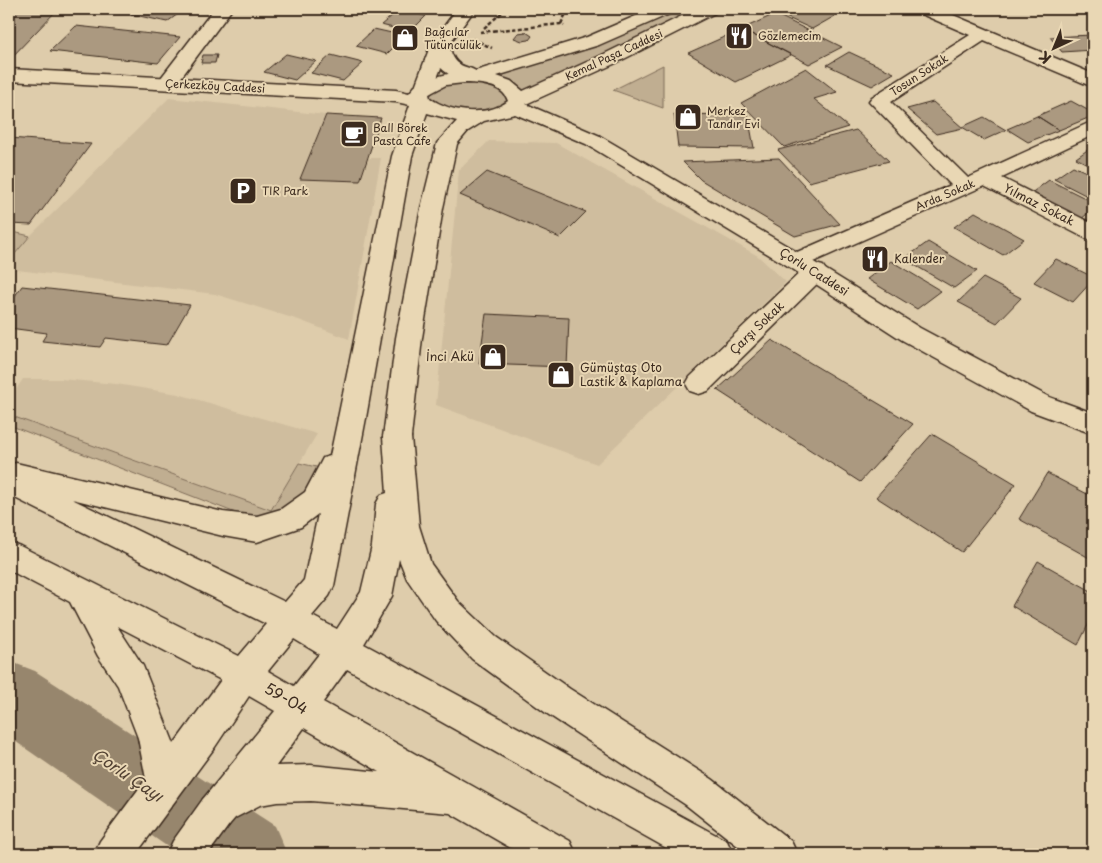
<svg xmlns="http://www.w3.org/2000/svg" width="1102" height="863" font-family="'Playpen Sans',sans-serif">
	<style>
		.built { fill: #cfbd9e }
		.green { fill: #c0ae91; stroke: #7e6c58 }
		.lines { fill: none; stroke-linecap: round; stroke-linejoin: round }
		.river { fill: #97866d; fill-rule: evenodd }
		.building { fill: #ab9980; stroke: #3b2a1e }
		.street-casing { stroke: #3b2a1e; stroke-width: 3 }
		.secondary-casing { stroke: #3b2a1e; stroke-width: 3 }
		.primary-casing { stroke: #3b2a1e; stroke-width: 3 }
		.path { stroke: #3b2a1e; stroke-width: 2.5; stroke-dasharray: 4 2.5; stroke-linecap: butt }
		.street { fill: #e9d7b4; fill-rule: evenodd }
		.secondary { fill: #e9d7b4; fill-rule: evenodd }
		.primary { fill: #e9d7b4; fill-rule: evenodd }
		.labels { text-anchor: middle; stroke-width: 4; stroke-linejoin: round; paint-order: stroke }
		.far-poi-label { font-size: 11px; fill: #3b2a1e; stroke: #e9d7b4; text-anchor: start }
		.far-street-label { font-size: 11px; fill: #3b2a1e; stroke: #e9d7b4 }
		.street-label { font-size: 12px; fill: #3b2a1e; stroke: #e9d7b4 }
		.poi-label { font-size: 12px; fill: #3b2a1e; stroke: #e9d7b4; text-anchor: start }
		.near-street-label { font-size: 15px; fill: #3b2a1e; stroke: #e9d7b4 }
		.near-water-label { font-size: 16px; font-style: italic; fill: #524132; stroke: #e9d7b4 }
	</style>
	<rect width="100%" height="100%" fill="#deccab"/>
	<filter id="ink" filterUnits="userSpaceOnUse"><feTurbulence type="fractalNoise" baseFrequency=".02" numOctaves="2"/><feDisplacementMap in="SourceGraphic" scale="10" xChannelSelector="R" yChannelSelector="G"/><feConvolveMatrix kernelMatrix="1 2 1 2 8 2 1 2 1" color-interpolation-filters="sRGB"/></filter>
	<g filter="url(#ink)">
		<path class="built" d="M169,98L326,115L301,179L360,181L368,158H381L349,339L299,320L215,294L9,269V261L30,236Z
			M489,141L556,143L758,256L786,282L597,464L436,405L459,170Z
			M23,379H60L116,384L178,394L317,434L271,510L9,415V400Z"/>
		<path class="green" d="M666,9H709L504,111L444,113L421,92L611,33Z
			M663,65V108L613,90Z
			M9,231L30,236L9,261Z
			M9,415L271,510L299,463L325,469L328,476L264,524L9,425Z"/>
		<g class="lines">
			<path class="river" d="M9,661L35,671L275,826L287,854H178L9,737Z"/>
		</g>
		<path class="building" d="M9,9H58L9,60Z
			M107,9H185L167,22Z
			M788,9H818L835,16L812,29L779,14Z
			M399,10L426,16L410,32L381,25Z
			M775,14L842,47L809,64L742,29Z
			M76,26L180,37L158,63L50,51Z
			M374,29L405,36L387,54L356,46Z
			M742,29L791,55L736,82L688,53Z
			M526,32L532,36L529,40L522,41L514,38L518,33Z
			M1092,35L1093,50L1062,52L1050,37Z
			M849,52L894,73L872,86L827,65Z
			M286,54L316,61L295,80L264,72Z
			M203,55H217L215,63H201Z
			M331,55L363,63L343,81L311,73Z
			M806,68L837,92L814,99L848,127L784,147L741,103Z
			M1071,101L1093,113V116L1059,130L1037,116Z
			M933,102L963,128L936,134L907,109Z
			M674,114L748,115L754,148L678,147Z
			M326,115L381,118L360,181L300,179Z
			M1037,116L1059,130L1028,142L1007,129Z
			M984,117L1006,130L984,140L962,127Z
			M856,130L889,161L809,182L778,150Z
			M9,138L91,144L31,225L9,224Z
			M1093,146V167L1076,158Z
			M779,158L840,224L795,236L701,180L683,162Z
			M1073,166L1093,175V199L1054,179Z
			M487,172L586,212L560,238L460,195Z
			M1049,180L1093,202V209L1080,220L1030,194Z
			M975,212L1024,239L1003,255L954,227Z
			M928,242L977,271L954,288L904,259Z
			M1056,259L1093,277V280L1073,302L1034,282Z
			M891,261L941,291L917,309L867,279Z
			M983,278L1021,298L997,323L958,302Z
			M22,286L190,305L167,345L106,338L100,347L42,341L47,333L9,328V304Z
			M486,314L569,318L567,367L479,364Z
			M772,340L913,424L860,482L717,390Z
			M932,434L1016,484L962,552L876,497Z
			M1047,473L1093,497V560L1019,519Z
			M1038,561L1093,592V615L1078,645L1012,606Z"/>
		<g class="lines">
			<defs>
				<path id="street" d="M214,9H232L174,87L167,89L160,87L157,83Z
					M457,9H475L449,44C455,75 471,61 482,77L480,81C467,84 450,77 441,68L431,93L424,95L417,93L414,89L431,44Z
					M916,9H939L1093,74V87L984,41L891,102L968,178L1093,121V135L1002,178L1093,224V240L1085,238L984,186L804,266L796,269L788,266L784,261L788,256L951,185L869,101L872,97L970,35L919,13Z
					M815,264L823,266L827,272L823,278L708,391L699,394L690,391L686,384L690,377L807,266Z
					M165,766L178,771L183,784L178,797L136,854H94L100,841L152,771Z
					M216,794L229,799L234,812L229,825L208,854H167L173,841L203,799Z"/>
				<path id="secondary" d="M652,9H675L672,13L599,45L497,76L511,81L523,91L600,56L696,9H718L715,13L614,64L526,104L600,136L804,256L920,328L1049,397L1093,413V434L1031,411L902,340L788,266L586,144L515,114L484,121L468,131L457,144L443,208L422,338L411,437L407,445L397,448L387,445L383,437L396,338L421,208L437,143L457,121L427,113L412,156L366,418L362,425L352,428L342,425L338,418L392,156L410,105L396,102L9,81V69L396,90L409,93L416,85L427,79L452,73L472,72L587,37ZM464,83C478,83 503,84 508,101C488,117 450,113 430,98L429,94L446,85Z"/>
				<path id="primary" d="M352,408L362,411L366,418L334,586L329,596L312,616L337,629L361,592L372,546L376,504L381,495L387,493L383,437L387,429L397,426L407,429L411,437L419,526L431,564L458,601L496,637L570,689L712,779L791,841L797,854H748L686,805L546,713L472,659L436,621L407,579L399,559L392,596L364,644L727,841L733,854H677L347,669L323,702L570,841L576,854H521L450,813L311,801L277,802L260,805L235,818L229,825L216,830L203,825L198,812L203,799L275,711L249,696L215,747L178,797L165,802L152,797L147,784L138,738L118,686L98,656L70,602L9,570V542L20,546L239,656L266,624L9,495V465L16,463L223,512L257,516L281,509L305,492L323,458L330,456L338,418L342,411ZM72,499L223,536L257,542L301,527L318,514L304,580L285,602ZM117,626L221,680L174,744L143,666ZM294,639L319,654L294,686L268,671ZM304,728L380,772L311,765L276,766Z"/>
			</defs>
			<use href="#street" class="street-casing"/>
			<use href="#secondary" class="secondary-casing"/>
			<use href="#primary" class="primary-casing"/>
			<path class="path" d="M561,24L568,9
				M484,28L506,9
				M480,32L561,24L564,26
				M473,39L492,48"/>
			<use href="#street" class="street"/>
			<use href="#secondary" class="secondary"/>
			<use href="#primary" class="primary"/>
		</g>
	</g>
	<defs>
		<symbol id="restaurant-square" viewBox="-11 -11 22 22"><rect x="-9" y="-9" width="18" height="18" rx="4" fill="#3b2a1e" stroke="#e9d7b4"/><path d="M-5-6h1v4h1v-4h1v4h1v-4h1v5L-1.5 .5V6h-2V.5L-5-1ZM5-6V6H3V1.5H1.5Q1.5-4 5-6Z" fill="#fff"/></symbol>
		<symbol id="shop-square" viewBox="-11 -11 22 22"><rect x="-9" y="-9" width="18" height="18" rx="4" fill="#3b2a1e" stroke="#e9d7b4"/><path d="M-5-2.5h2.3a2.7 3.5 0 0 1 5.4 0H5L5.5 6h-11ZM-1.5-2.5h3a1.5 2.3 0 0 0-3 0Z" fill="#fff"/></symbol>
		<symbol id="cafe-square" viewBox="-11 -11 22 22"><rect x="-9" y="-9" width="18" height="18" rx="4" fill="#3b2a1e" stroke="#e9d7b4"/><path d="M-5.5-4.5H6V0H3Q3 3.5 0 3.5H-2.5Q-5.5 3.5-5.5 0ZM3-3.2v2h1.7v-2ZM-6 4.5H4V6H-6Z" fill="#fff"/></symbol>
		<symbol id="parking-square" viewBox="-11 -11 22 22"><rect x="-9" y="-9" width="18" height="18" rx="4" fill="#3b2a1e" stroke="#e9d7b4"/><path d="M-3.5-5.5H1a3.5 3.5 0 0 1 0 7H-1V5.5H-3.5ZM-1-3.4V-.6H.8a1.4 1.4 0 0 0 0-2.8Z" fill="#fff"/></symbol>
	</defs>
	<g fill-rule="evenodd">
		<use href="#restaurant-square" x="723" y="20" width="32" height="32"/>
		<use href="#shop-square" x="389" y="22" width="32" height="32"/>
		<use href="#shop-square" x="672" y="101" width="32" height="32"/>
		<use href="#cafe-square" x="338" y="118" width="32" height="32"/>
		<use href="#parking-square" x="227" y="175" width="32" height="32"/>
		<use href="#restaurant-square" x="859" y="243" width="32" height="32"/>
		<use href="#shop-square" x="477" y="341" width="32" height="32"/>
		<use href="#shop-square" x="545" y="359" width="32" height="32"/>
	</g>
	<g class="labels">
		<g class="far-poi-label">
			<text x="424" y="36">Bağcılar<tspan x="424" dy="13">Tütüncülük</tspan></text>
			<text x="758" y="40">Gözlemecim</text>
			<text x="707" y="115">Merkez<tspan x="707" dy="13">Tandır Evi</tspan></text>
			<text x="373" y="132">Ball Börek<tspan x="373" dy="13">Pasta Cafe</tspan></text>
			<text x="262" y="195">TIR Park</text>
		</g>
		<g class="far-street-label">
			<text transform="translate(614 55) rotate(-25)" y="4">Kemal Paşa Caddesi</text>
			<text transform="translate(919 75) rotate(-33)" y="4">Tosun Sokak</text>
			<text transform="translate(215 86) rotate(3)" y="4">Çerkezköy Caddesi</text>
			<text transform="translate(945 195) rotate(-23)" y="4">Arda Sokak</text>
		</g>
		<g class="street-label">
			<text transform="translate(1039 205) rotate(27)" y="4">Yılmaz Sokak</text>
			<text transform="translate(814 272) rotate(32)" y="4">Çorlu Caddesi</text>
			<text transform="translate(757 328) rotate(-44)" y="4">Çarşı Sokak</text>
		</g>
		<g class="poi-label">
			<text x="894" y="263">Kalender</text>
			<text x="474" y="361" text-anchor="end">İnci Akü</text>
			<text x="580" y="372">Gümüştaş Oto<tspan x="580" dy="14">Lastik &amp; Kaplama</tspan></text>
		</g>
		<g class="near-street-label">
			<text transform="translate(286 699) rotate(30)" y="5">59-04</text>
		</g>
		<g class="near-water-label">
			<text transform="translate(128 775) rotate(34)" y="6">Çorlu Çayı</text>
		</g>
	</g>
	<rect width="1102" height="863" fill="none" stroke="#e9d7b4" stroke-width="30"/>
	<rect x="15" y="15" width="1072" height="833" fill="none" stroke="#3b2a1e" stroke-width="2" filter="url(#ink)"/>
	<g transform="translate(1054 48) rotate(224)" stroke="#e9d7b4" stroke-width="4" paint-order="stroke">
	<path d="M0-4L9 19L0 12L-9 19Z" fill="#3b2a1e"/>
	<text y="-8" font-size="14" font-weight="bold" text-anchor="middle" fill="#3b2a1e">K</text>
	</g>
</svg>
